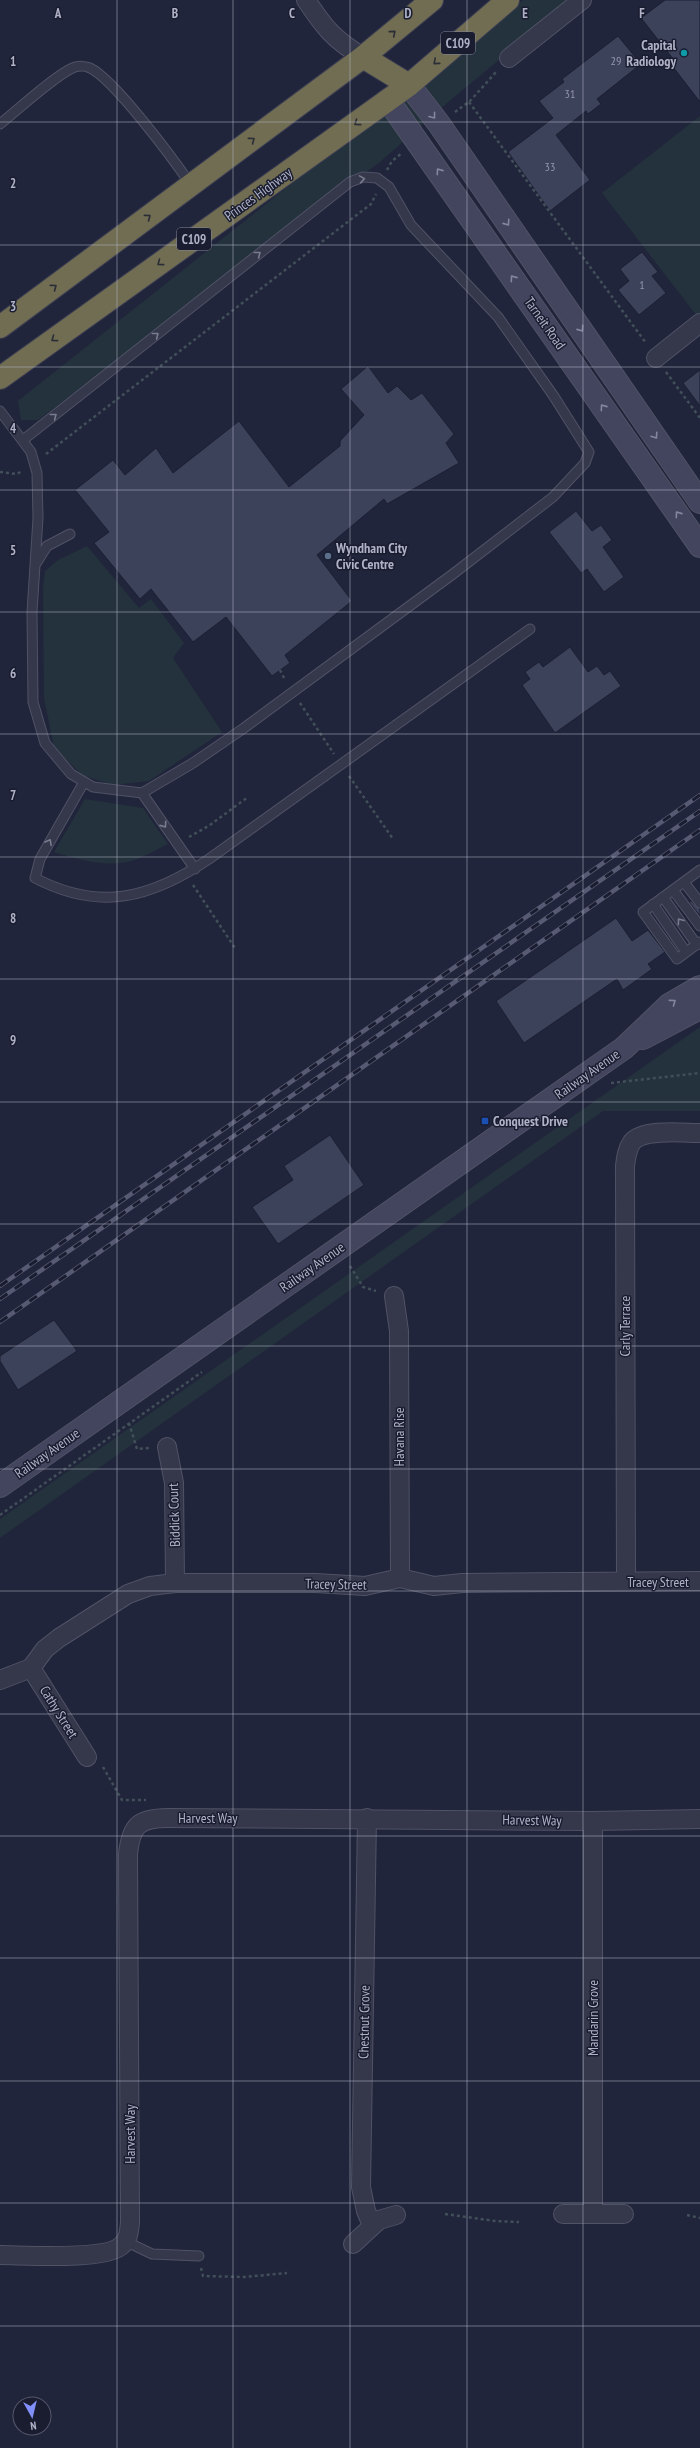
<svg xmlns="http://www.w3.org/2000/svg" width="700" height="2448" font-family="'PT Sans Narrow',sans-serif">
	<style>
		.green { fill: #23323c }
		.building { fill: #3d425b; stroke: #1c1f32 }
		.lines { fill: none; stroke-linecap: round; stroke-linejoin: round }
		.lane-casing { stroke: #505266; stroke-width: 11 }
		.street-casing { stroke: #505266; stroke-width: 20 }
		.secondary-casing { stroke: #505266; stroke-width: 24 }
		.highway-casing { stroke: #3d3f53; stroke-width: 24 }
		.path { stroke: #414f59; stroke-width: 2.5; stroke-dasharray: 3 3; stroke-linecap: butt }
		.lane { stroke: #35384b; stroke-width: 9 }
		.street { stroke: #35384b; stroke-width: 18 }
		.secondary { stroke: #43455e; stroke-width: 22 }
		.highway { stroke: #716d52; stroke-width: 22 }
		.rail-casing { stroke: #575a72; stroke-width: 4.5 }
		.rail { stroke: #1a1d30; stroke-width: 3; stroke-dasharray: 9; stroke-linecap: butt }
		.oneway { stroke: #2b2d37 }
		.oneway2 { stroke: #84869d }
		.oneway3 { stroke: #797b8f }
		.grid { fill: none; stroke: #b0b2c7; stroke-width: 1; stroke-opacity: 0.55 }
		.culture-dot { fill: #0f9aa8; stroke: #1a1d30; stroke-width: 1.5 }
		.service-dot { fill: #5c6f8a; stroke: #1a1d30; stroke-width: 1.5 }
		.transit-dot { fill: #1a4fb4; stroke: #1a1d30; stroke-width: 1.5 }
		.labels { text-anchor: middle; stroke-width: 3; stroke-linejoin: round; paint-order: stroke }
		.number-label { font-size: 12px; fill: #9396ac }
		.shield { fill: #1a1d30; stroke: #83859a; stroke-width: 1 }
		.shield-label { font-size: 13px; font-weight: bold; fill: #b0b2c7 }
		.poi-label { font-size: 14px; font-weight: bold; fill: #b0b2c7; stroke: #1a1d30; text-anchor: start }
		.street-label { font-size: 14px; fill: #b0b2c7; stroke: #1a1d30 }
		.grid-label { font-size: 13px; text-anchor: middle; font-weight: bold; fill: #b0b2c7; stroke: #1a1d30; stroke-width: 3; stroke-linejoin: round; paint-order: stroke }
	</style>
	<rect width="100%" height="100%" fill="#21253b"/>
	<path class="green" d="M523,0H572L453,98L380,162L38,420H21L18,401Z
		M700,116V313L697,316L602,193Z
		M87,546L139,608L151,599L184,643L173,658L222,732L149,781L113,785L82,775L54,747L44,698L43,586L45,571L58,560Z
		M85,799L143,808L168,844C157,849 147,855 137,859C112,869 79,860 54,852Z
		M700,1027V1111H603L0,1538V1519Z"/>
	<path class="building" d="M665,0H700V102L670,63L674,60L641,18Z
		M618,36L641,64L597,99L601,104L588,114L586,111L556,135L590,180L550,211L508,152L553,118L539,101L564,82L562,79Z
		M642,252L658,272L652,276L666,293L639,315L618,290L629,281L620,269Z
		M368,366L388,393L397,386L411,400L422,393L454,434L446,443L459,463L387,504L384,499L317,555L352,601L285,655L290,663L272,676L226,617L193,642L151,589L140,599L94,543L109,532L75,490L113,460L125,475L156,448L173,473L239,421L289,487L340,446V441L364,415L341,389Z
		M700,370V406L683,383Z
		M576,511L592,531L601,525L612,540L603,547L624,577L604,592L587,569L581,573L549,532Z
		M570,647L588,672L597,666L604,675L610,671L621,686L555,733L522,685L530,679L525,672L539,662L543,667Z
		M691,901L700,909V916L689,902Z
		M679,908L695,930L696,931L695,932Z
		M616,918L632,941L648,930L665,952L648,964L652,969L623,990L617,979L524,1043L496,1001Z
		M330,1135L364,1185L278,1244L252,1207L293,1180L284,1166Z
		M54,1320L77,1351L18,1390L0,1361V1356Z"/>
	<g class="lines">
		<defs>
			<path id="lane" d="M0,124C15,112 59,72 75,67C79,66 86,66 90,68C114,79 174,160 191,185
				M0,411L31,452L37,473L38,518L32,612L33,702L45,743L71,774L93,787L142,793L193,763L244,728L453,574L553,497L585,463L589,452L553,395L498,317L411,225L389,187L377,178L363,177L350,182L23,440
				M35,565L47,546L70,534
				M84,782L40,859L35,878C100,912 151,898 209,859L530,629
				M142,793L195,869
				M700,870L643,912L677,959L700,942
				M684,882L700,903
				M673,890L700,926
				M663,897L697,945
				M653,904L686,952
				M125,2241L152,2254L199,2256"/>
			<path id="street" d="M306,0C324,27 334,40 363,57
				M509,58L582,0
				M656,358L700,323
				M394,1296L399,1331L400,1578
				M167,1447L174,1483L175,1583
				M626,1582L625,1166C626,1158 627,1149 632,1142C644,1128 684,1133 700,1133
				M31,1668L87,1757
				M0,1680L31,1668L45,1649L59,1638L128,1594L150,1586L175,1583H316L365,1586L400,1578L434,1586L462,1583L700,1581
				M367,1818L361,2187L366,2211L372,2225
				M593,1821V2214
				M563,2214H624
				M353,2244L379,2220L396,2215
				M0,2255C24,2255 107,2261 122,2245C129,2239 129,2231 130,2222L128,1854C131,1826 138,1818 168,1818L593,1821L700,1819"/>
			<path id="secondary" d="M409,85L439,124L700,502
				M388,100L700,546
				M643,1038L700,1008
				M0,1486L624,1048L669,1005L700,987"/>
			<path id="highway" d="M363,57L409,85
				M0,327L363,57L432,0
				M0,378L409,85L508,0"/>
		</defs>
		<use href="#lane" class="lane-casing"/>
		<use href="#street" class="street-casing"/>
		<use href="#secondary" class="secondary-casing"/>
		<use href="#highway" class="highway-casing"/>
		<path class="path" d="M469,102L646,343
			M455,112L470,101L497,71
			M387,170L392,161L402,153
			M666,372L700,418
			M46,454L371,204L376,194
			M0,472L17,474L22,471
			M280,670L285,680
			M300,703L334,754
			M349,776L393,839
			M189,837L210,825L248,797
			M193,885L235,948
			M611,1083L700,1073
			M350,1266L363,1287L376,1291
			M129,1423L137,1449L150,1448
			M0,1515L202,1372
			M103,1767L122,1800H146
			M445,2214L495,2221L519,2222
			M687,2215L700,2218
			M201,2268L203,2276L244,2277L287,2273"/>
		<use href="#lane" class="lane"/>
		<use href="#street" class="street"/>
		<use href="#secondary" class="secondary"/>
		<use href="#highway" class="highway"/>
		<defs>
			<path id="rail" d="M0,1286L700,795
				M0,1299L700,811
				M0,1322L700,830"/>
		</defs>
		<use href="#rail" class="rail-casing"/>
		<use href="#rail" class="rail"/>
	</g>
	<defs><path id="oneway-chevron" d="M-2-3.5L2.5 0L-2 3.5" fill="none" stroke-width="1.6" stroke-linecap="round" stroke-linejoin="round"/></defs>
	<g class="oneway">
		<use href="#oneway-chevron" transform="translate(393 33) rotate(-40)"/>
		<use href="#oneway-chevron" transform="translate(436 62) rotate(139)"/>
		<use href="#oneway-chevron" transform="translate(357 123) rotate(144)"/>
		<use href="#oneway-chevron" transform="translate(252 140) rotate(-37)"/>
		<use href="#oneway-chevron" transform="translate(148 217) rotate(-37)"/>
		<use href="#oneway-chevron" transform="translate(160 263) rotate(144)"/>
		<use href="#oneway-chevron" transform="translate(54 287) rotate(-37)"/>
		<use href="#oneway-chevron" transform="translate(54 339) rotate(144)"/>
	</g>
	<g class="oneway2">
		<use href="#oneway-chevron" transform="translate(433 116) rotate(52)"/>
		<use href="#oneway-chevron" transform="translate(439 171) rotate(-125)"/>
		<use href="#oneway-chevron" transform="translate(507 223) rotate(55)"/>
		<use href="#oneway-chevron" transform="translate(513 278) rotate(-125)"/>
		<use href="#oneway-chevron" transform="translate(581 329) rotate(55)"/>
		<use href="#oneway-chevron" transform="translate(603 407) rotate(-125)"/>
		<use href="#oneway-chevron" transform="translate(655 436) rotate(56)"/>
		<use href="#oneway-chevron" transform="translate(678 514) rotate(-125)"/>
		<use href="#oneway-chevron" transform="translate(673 1002) rotate(-36)"/>
	</g>
	<g class="oneway3">
		<use href="#oneway-chevron" transform="translate(362 179) rotate(-9)"/>
		<use href="#oneway-chevron" transform="translate(258 254) rotate(-38)"/>
		<use href="#oneway-chevron" transform="translate(156 335) rotate(-38)"/>
		<use href="#oneway-chevron" transform="translate(54 416) rotate(-38)"/>
		<use href="#oneway-chevron" transform="translate(164 825) rotate(55)"/>
		<use href="#oneway-chevron" transform="translate(49 842) rotate(-61)"/>
		<use href="#oneway-chevron" transform="translate(680 921) rotate(-126)"/>
	</g>
	<path class="grid" d="M117,0V2448M233,0V2448M350,0V2448M467,0V2448M583,0V2448M0,122H700M0,245H700M0,367H700M0,490H700M0,612H700M0,734H700M0,857H700M0,979H700M0,1102H700M0,1224H700M0,1346H700M0,1469H700M0,1591H700M0,1714H700M0,1836H700M0,1958H700M0,2081H700M0,2203H700M0,2326H700"/>
	<circle class="culture-dot" cx="684" cy="53" r="4"/>
	<circle class="service-dot" cx="328" cy="556" r="4"/>
	<rect class="transit-dot" x="481" y="1117" width="8" height="8" rx="2"/>
	<g class="labels">
		<g class="number-label">
			<text x="616" y="65">29</text>
			<text x="570" y="98">31</text>
			<text x="550" y="171">33</text>
			<text x="642" y="289">1</text>
		</g>
		<g class="shield">
			<rect x="441" y="32" width="34" height="22" rx="3"/>
			<rect x="177" y="228" width="34" height="22" rx="3"/>
		</g>
		<g class="shield-label">
			<text x="458" y="48">C109</text>
			<text x="194" y="244">C109</text>
		</g>
		<g class="poi-label">
			<text x="676" y="50" text-anchor="end">Capital<tspan x="676" dy="16">Radiology</tspan></text>
			<text x="336" y="553">Wyndham City<tspan x="336" dy="16">Civic Centre</tspan></text>
			<text x="493" y="1126">Conquest Drive</text>
		</g>
		<g class="street-label">
			<text transform="translate(258 194) rotate(-36)" y="5">Princes Highway</text>
			<text transform="translate(545 323) rotate(55)" y="5">Tarneit Road</text>
			<text transform="translate(587 1074) rotate(-35)" y="5">Railway Avenue</text>
			<text transform="translate(312 1267) rotate(-35)" y="5">Railway Avenue</text>
			<text transform="translate(625 1326) rotate(-90)" y="5">Carly Terrace</text>
			<text transform="translate(399 1437) rotate(-90)" y="5">Havana Rise</text>
			<text transform="translate(47 1453) rotate(-35)" y="5">Railway Avenue</text>
			<text transform="translate(174 1515) rotate(-92)" y="5">Biddick Court</text>
			<text x="658" y="1587">Tracey Street</text>
			<text transform="translate(336 1584) rotate(1)" y="5">Tracey Street</text>
			<text transform="translate(59 1712) rotate(58)" y="5">Cathy Street</text>
			<text x="208" y="1823">Harvest Way</text>
			<text transform="translate(532 1820) rotate(1)" y="5">Harvest Way</text>
			<text transform="translate(593 2018) rotate(-90)" y="5">Mandarin Grove</text>
			<text transform="translate(364 2022) rotate(-89)" y="5">Chestnut Grove</text>
			<text transform="translate(130 2134) rotate(-90)" y="5">Harvest Way</text>
		</g>
	</g>
	<g class="grid-label">
		<text x="58" y="18">A</text>
		<text x="175" y="18">B</text>
		<text x="292" y="18">C</text>
		<text x="408" y="18">D</text>
		<text x="525" y="18">E</text>
		<text x="642" y="18">F</text>
		<text x="13" y="66">1</text>
		<text x="13" y="188">2</text>
		<text x="13" y="311">3</text>
		<text x="13" y="433">4</text>
		<text x="13" y="555">5</text>
		<text x="13" y="678">6</text>
		<text x="13" y="800">7</text>
		<text x="13" y="923">8</text>
		<text x="13" y="1045">9</text>
	</g>
	<g transform="translate(32 2416) rotate(172)"><circle r="19" fill="#1a1d30" stroke="#56596c"/>
	<path d="M0-3L7 15L0 10L-7 15Z" fill="#818ffb"/>
	<text y="-6" font-size="11" font-weight="bold" text-anchor="middle" fill="#b0b2c7">N</text>
	</g>
</svg>
